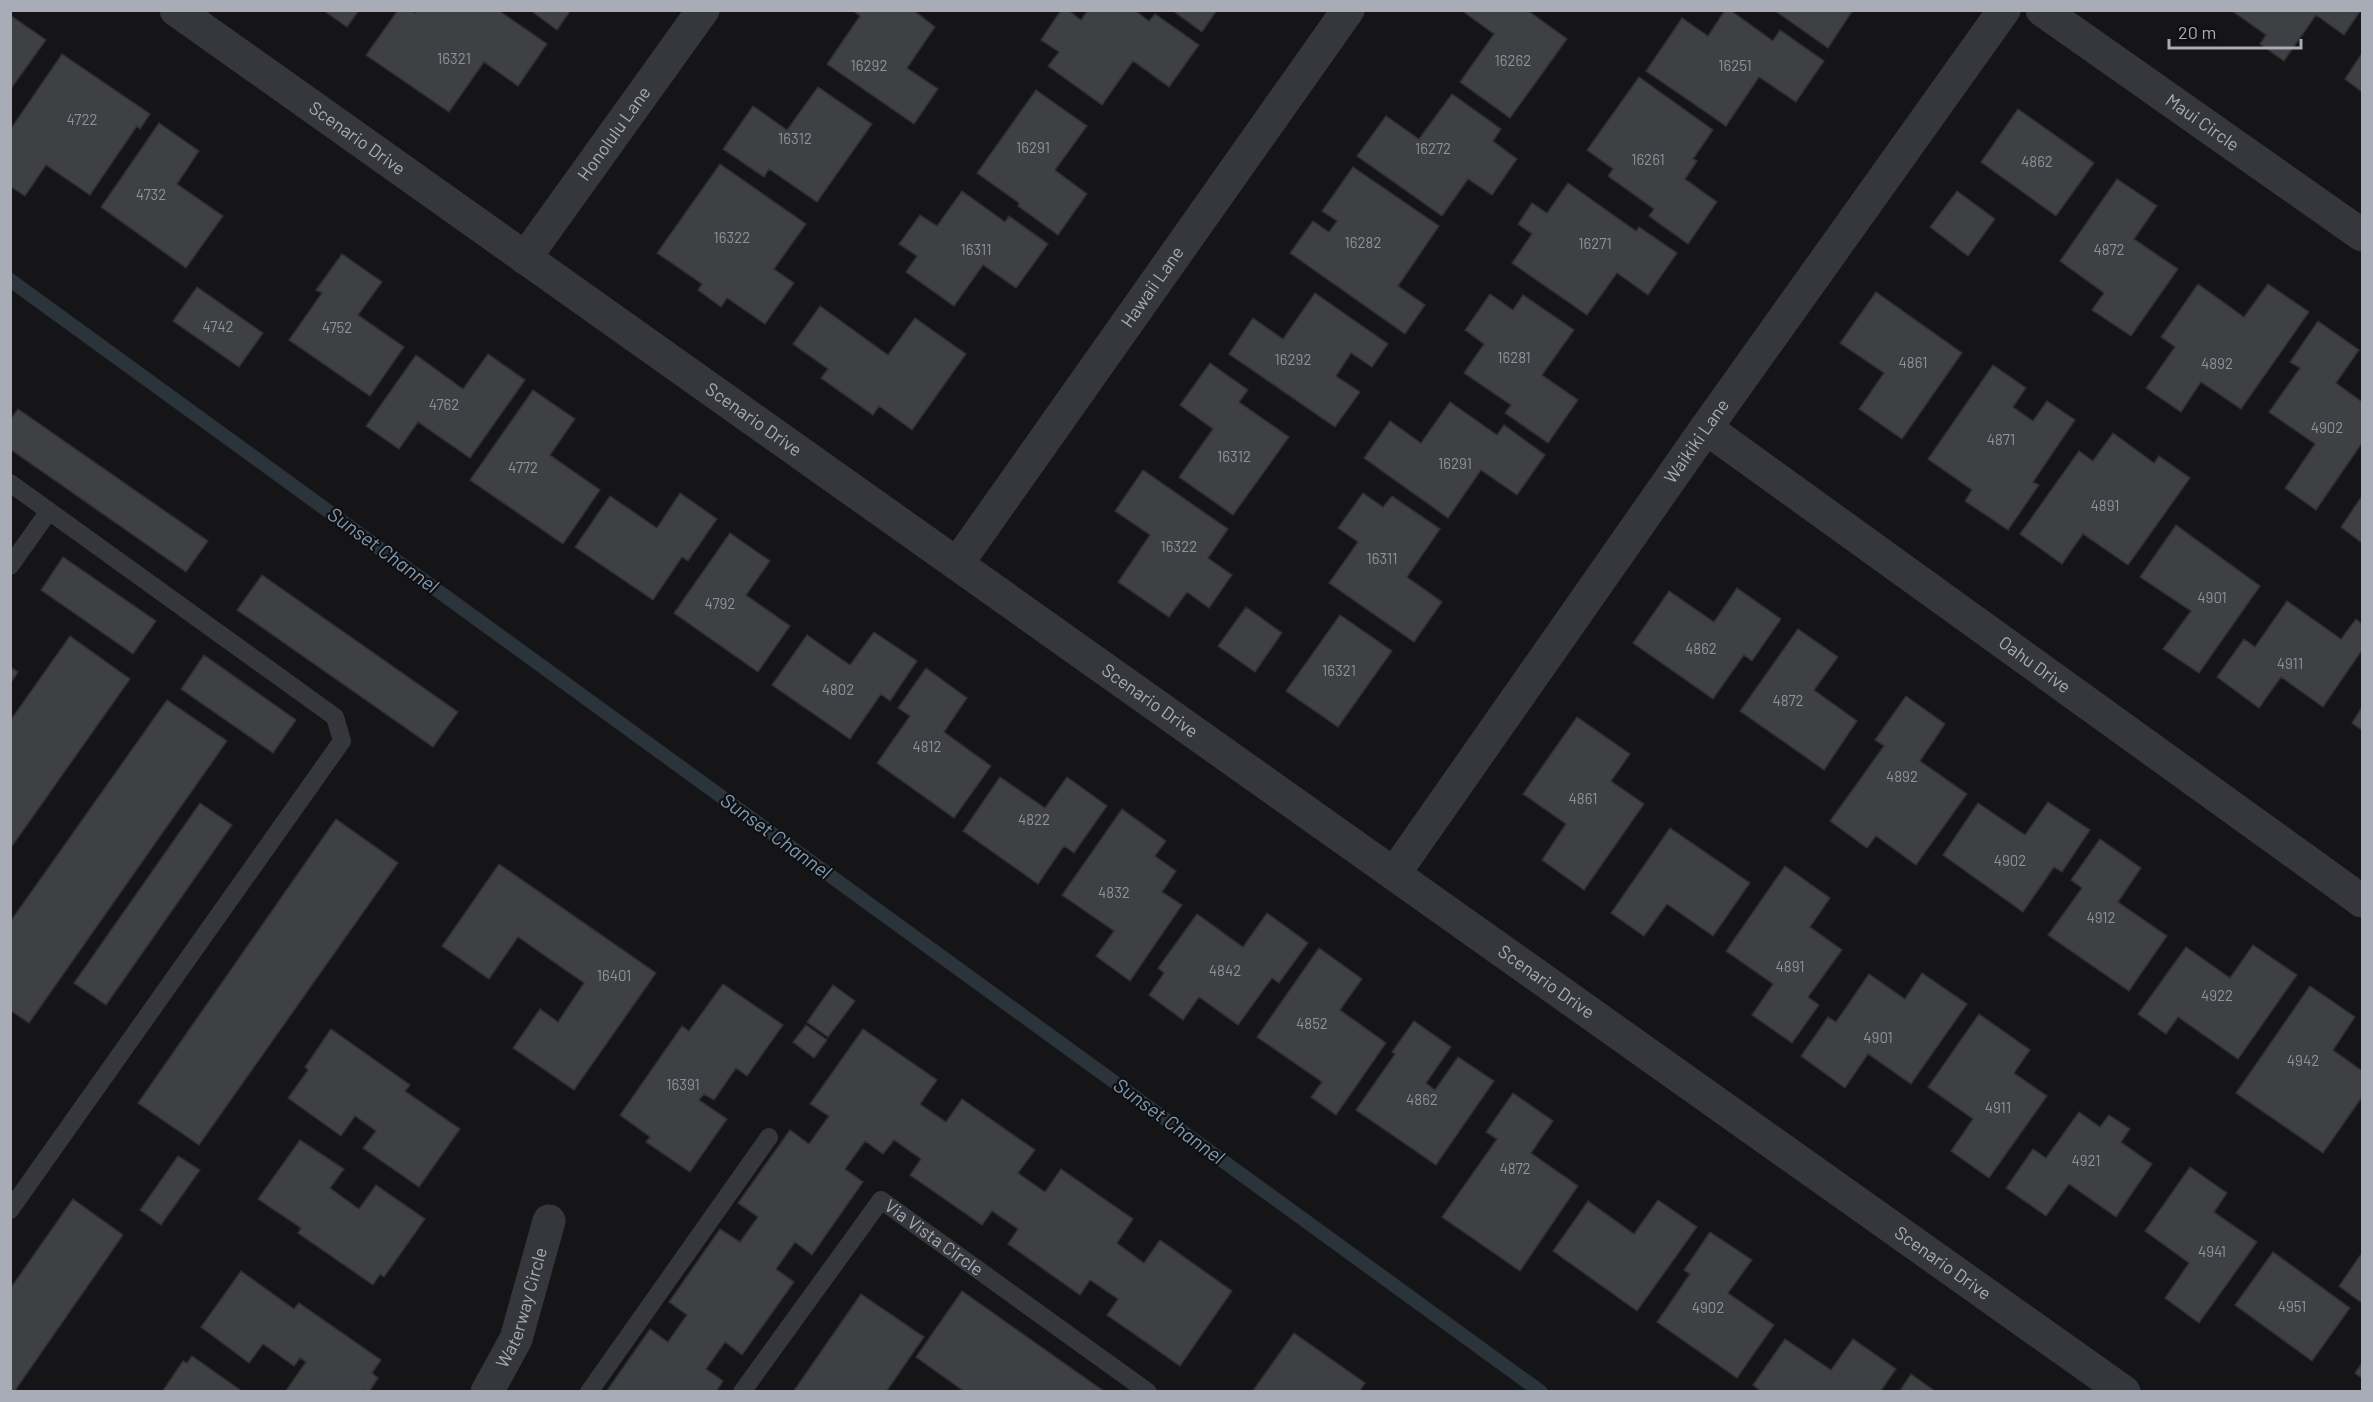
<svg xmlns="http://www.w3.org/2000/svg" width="2373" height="1402" font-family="Barlow,sans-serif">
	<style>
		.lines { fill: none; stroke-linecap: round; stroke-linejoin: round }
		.stream { stroke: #2b343b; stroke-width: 14 }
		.building { fill: #3f4044; stroke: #2f2f33; stroke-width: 1.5 }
		.service { stroke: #36373c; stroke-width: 18 }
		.minor { stroke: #36373c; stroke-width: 33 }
		.labels { text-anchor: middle; stroke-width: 4.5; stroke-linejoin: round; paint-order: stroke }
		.number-label { font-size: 15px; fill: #8d919a }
		.street-label { font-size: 18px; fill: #a7acb7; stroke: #101012 }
		.water-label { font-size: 20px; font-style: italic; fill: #7e9ab2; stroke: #101012 }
	</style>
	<rect width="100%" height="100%" fill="#151517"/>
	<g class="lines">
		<path class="stream" d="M10,280L1541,1392"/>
	</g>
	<path class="building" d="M323,10H359L347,27Z
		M398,10H412L415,13L417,10H498L547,44L518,86L484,62L449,112L366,55Z
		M530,10H571L557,30Z
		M852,10H913L935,27L907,68L938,89L914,124L827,64L860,16Z
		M1061,10H1068L1081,20L1088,10H1134L1149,21L1155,14L1199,45L1169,87L1133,61L1102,105L1048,66L1059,52L1041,40Z
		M1172,10H1217L1202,32Z
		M1461,10H1527L1567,39L1510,118L1460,82L1494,34Z
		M1725,10H1730L1773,41L1780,30L1824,61L1796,102L1759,77L1726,126L1646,71L1682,18L1708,36Z
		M1774,10H1853L1828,48Z
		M2231,10H2361L2344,35L2316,15L2284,61L2260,44L2266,35Z
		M10,15L46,40L10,90Z
		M2362,53V92L2345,79Z
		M62,54L150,114L140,129L137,126L90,195L46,165L25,196L10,186V130Z
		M1639,77L1713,130L1693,159L1697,161L1685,179L1717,202L1688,244L1649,216L1654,209L1608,176L1613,169L1587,150Z
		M818,87L872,124L817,202L769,169L764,177L723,149L753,106L787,130Z
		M1036,90L1087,126L1055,170L1087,194L1058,235L1018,206L1019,203L977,173Z
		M1452,94L1501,129L1493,141L1517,159L1492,195L1468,179L1442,216L1357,156L1386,116L1419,139Z
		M2018,109L2094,163L2056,216L1981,162Z
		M159,123L199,151L177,184L223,216L186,268L101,207Z
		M720,164L806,224L774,269L794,283L765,324L727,298L721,307L698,290L702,284L657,253Z
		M1353,167L1439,226L1398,286L1425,305L1405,334L1290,253L1313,221L1329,232L1337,221L1322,211Z
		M2117,179L2157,206L2134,239L2178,269L2131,336L2092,310L2104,293L2060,261Z
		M1568,183L1636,231L1639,227L1677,253L1648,295L1617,273L1587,315L1512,263L1532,234L1518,224L1532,203L1547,213Z
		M962,191L1005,222L1009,216L1048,244L1016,288L983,265L954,306L906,272L917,256L899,244L920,215L937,226Z
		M1957,191L1995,219L1968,256L1930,227Z
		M342,254L382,282L358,315L404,347L370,396L289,340L322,293L316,290Z
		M2198,284L2244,317L2268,284L2309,312L2241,409L2201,382L2181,412L2146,388L2175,347L2161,337Z
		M197,287L263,333L239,367L173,321Z
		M1876,292L1962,353L1902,439L1859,409L1884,373L1840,343Z
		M1315,293L1388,344L1372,367L1351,353L1336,376L1360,392L1335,427L1229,354L1253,318L1283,339Z
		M1490,294L1513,310L1523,295L1574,330L1542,375L1578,400L1548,443L1505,413L1511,405L1464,373L1484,344L1465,330Z
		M820,306L888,355L915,318L966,354L912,430L879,406L873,415L821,378L828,369L793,344Z
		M2318,321L2359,350L2336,383L2362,402V443L2316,510L2285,488L2315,444L2269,412L2300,368L2290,362Z
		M488,354L525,380L470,458L418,422L399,449L366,426L416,355L463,389Z
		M1210,363L1248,390L1239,402L1289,437L1233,515L1179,477L1213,429L1180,405Z
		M1993,365L2026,388L2013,407L2033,421L2047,401L2075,420L2033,482L2039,485L2008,530L1965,501L1972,490L1928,459Z
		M533,390L575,419L550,455L600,490L563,544L470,480Z
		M1450,402L1497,435L1504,425L1545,455L1517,495L1481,470L1448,518L1364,458L1390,421L1421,443Z
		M18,409L208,541L186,572L10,449V420Z
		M2113,433L2154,463L2159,456L2190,478L2128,565L2083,534L2062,564L2020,534L2079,451L2093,461Z
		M1143,470L1228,529L1208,558L1232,575L1209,608L1187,592L1169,617L1118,582L1150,535L1115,511Z
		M680,493L717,519L688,561L682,557L653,600L575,547L610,496L657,528Z
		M1363,493L1383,507L1392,496L1440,529L1407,577L1442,602L1414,642L1329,583L1358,542L1338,528Z
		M2362,496V543L2341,527Z
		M2176,525L2260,586L2199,673L2163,649L2191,611L2140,577Z
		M730,533L770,561L746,595L790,626L758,672L674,613Z
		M63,557L156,621L133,654L41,590Z
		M262,575L458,712L433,747L237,610Z
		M1737,588L1781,619L1752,661L1744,655L1713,699L1633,643L1669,591L1714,622Z
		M2287,601L2341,639L2356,619L2362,624V650L2323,707L2281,677L2259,708L2217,677L2244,639L2255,647Z
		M1246,607L1282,633L1255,672L1218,646Z
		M1340,615L1392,651L1338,727L1286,691Z
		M1798,629L1838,657L1814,690L1857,721L1824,770L1740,711Z
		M874,632L917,661L890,701L881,694L850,739L772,685L807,635L850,665Z
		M70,636L130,679L10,849V721Z
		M204,655L296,720L273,753L181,689Z
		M10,667L18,672L10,684Z
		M926,668L967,698L944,732L991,766L954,818L877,763L910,716L898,708Z
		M1906,696L1945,724L1920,761L1967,794L1916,865L1876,836L1867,848L1830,821L1884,746L1875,740Z
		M167,700L227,741L29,1023L10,1010V922Z
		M2362,707V730L2352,723Z
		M1577,717L1630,754L1611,781L1644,804L1584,890L1542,860L1566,824L1523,794Z
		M1000,777L1045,808L1067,777L1107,806L1074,853L1064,846L1038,884L963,831Z
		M2048,802L2090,830L2062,872L2054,867L2023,912L1943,855L1978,803L2025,835Z
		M200,803L232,825L106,1005L74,983Z
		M1122,809L1166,841L1155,856L1176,871L1162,892L1182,905L1130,981L1096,956L1114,931L1062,895Z
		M336,819L398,863L199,1145L138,1103Z
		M1670,828L1750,883L1713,936L1667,904L1644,936L1611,913Z
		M2100,839L2141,868L2118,902L2167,936L2129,991L2048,935L2082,888L2071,880Z
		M499,864L656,973L574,1090L513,1048L540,1009L558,1022L584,983L518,937L489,979L442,946Z
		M1785,866L1830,898L1810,927L1842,950L1808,997L1819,1005L1792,1043L1752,1015L1773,984L1726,951Z
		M1267,913L1308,943L1279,983L1272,978L1238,1025L1199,997L1183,1020L1149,995L1164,973L1158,968L1197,914L1243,947Z
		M2253,945L2297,975L2238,1059L2178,1017L2166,1034L2138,1014L2186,947L2230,978Z
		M1319,948L1362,979L1340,1010L1386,1043L1336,1115L1311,1097L1322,1082L1257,1037Z
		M1922,973L1967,1004L1911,1084L1868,1054L1845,1088L1801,1056L1828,1017L1836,1022L1869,974L1905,999Z
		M723,984L783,1025L747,1076L736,1068L714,1100L704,1094L699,1100L727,1119L690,1172L646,1142L650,1137L620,1115L682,1026L689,1031Z
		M833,985L855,1001L828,1037L807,1022Z
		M2310,986L2355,1017L2333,1050L2362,1071V1097L2323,1153L2236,1093Z
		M1979,1014L2030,1050L2014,1073L2047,1096L1989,1178L1951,1151L1973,1119L1928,1087Z
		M1414,1021L1451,1047L1426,1083L1435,1090L1458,1057L1494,1081L1436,1165L1356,1110L1395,1054L1392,1052Z
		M806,1025L827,1040L814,1058L793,1042Z
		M331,1029L410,1085L405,1091L460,1129L419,1187L363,1148L376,1131L355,1116L341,1136L288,1098L308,1070L305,1067Z
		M863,1029L937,1080L920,1104L946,1122L962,1099L1035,1150L1018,1173L1045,1192L1061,1169L1133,1219L1117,1243L1144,1263L1160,1240L1232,1291L1180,1366L1107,1315L1118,1299L1090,1280L1080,1295L1008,1244L1018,1229L992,1211L982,1225L910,1175L921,1159L894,1140L883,1154L865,1141L845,1169L863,1182L812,1255L795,1242L776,1269L794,1282L742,1355L725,1342L706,1369L723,1381L716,1392H606L650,1329L668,1342L687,1315L669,1302L720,1229L740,1242L758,1217L738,1203L790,1130L809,1144L829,1116L810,1104Z
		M1513,1093L1553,1121L1531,1153L1578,1186L1520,1271L1442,1217L1497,1139L1486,1132Z
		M2079,1112L2100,1127L2109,1115L2130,1129L2121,1142L2152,1164L2116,1217L2069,1184L2046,1216L2006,1188L2033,1149L2046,1158Z
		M300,1140L344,1169L330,1188L359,1209L376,1185L425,1219L384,1277L380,1274L373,1285L298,1233L301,1228L258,1199Z
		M178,1156L200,1170L161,1225L140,1210Z
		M2190,1167L2227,1193L2214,1212L2257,1242L2199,1323L2165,1298L2189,1263L2145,1231Z
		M73,1199L123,1235L14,1392H10V1289Z
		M1658,1200L1697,1227L1637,1311L1553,1251L1588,1201L1634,1234Z
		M1710,1232L1752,1260L1728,1293L1774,1325L1737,1378L1657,1322L1690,1274L1684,1270Z
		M2273,1252L2350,1308L2312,1361L2235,1305Z
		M2362,1253V1303L2339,1286Z
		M241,1271L294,1309L299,1303L381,1360L372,1373L378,1378L369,1392L364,1390L363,1392H285L306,1362L300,1358L294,1366L263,1344L249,1363L201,1327Z
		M962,1291L1105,1392H965L916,1357Z
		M861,1294L924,1337L886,1392H793Z
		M1294,1333L1365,1383L1359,1392H1252Z
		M1785,1339L1831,1370L1853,1339L1896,1369L1880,1392H1762L1753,1385Z
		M192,1356L243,1392H162L183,1361L187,1363Z
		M2362,1363V1378L2355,1373Z
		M1911,1374L1936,1392H1899Z"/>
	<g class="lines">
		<g class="service">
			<path d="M10,483L335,717L342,741L10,1210"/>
			<path d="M10,566L49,511"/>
			<path d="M589,1392L769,1137"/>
			<path id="s1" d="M742,1392L881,1200L1148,1392"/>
		</g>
		<g class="minor">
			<path id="s2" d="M176,10L2124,1392"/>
			<path id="s3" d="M2042,10L2362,235"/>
			<path id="s4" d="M525,258L703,10"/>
			<path id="s5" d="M1706,428L2362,901"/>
			<path id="s6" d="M957,564L1348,10"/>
			<path id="s7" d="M1394,874L1706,428L2004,10"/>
			<path id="s8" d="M487,1392L516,1339L549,1221"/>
		</g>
	</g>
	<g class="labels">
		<g class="number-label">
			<text x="454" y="64">16321</text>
			<text x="1513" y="66">16262</text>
			<text x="869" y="71">16292</text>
			<text x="1735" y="71">16251</text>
			<text x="82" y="125">4722</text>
			<text x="795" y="144">16312</text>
			<text x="1033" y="153">16291</text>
			<text x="1433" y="154">16272</text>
			<text x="1648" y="165">16261</text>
			<text x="2037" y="167">4862</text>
			<text x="151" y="200">4732</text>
			<text x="732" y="243">16322</text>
			<text x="1363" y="248">16282</text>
			<text x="1595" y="249">16271</text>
			<text x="976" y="255">16311</text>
			<text x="2109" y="255">4872</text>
			<text x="218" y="332">4742</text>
			<text x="337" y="333">4752</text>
			<text x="1514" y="363">16281</text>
			<text x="1293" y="365">16292</text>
			<text x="1913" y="368">4861</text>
			<text x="2217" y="369">4892</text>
			<text x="444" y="410">4762</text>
			<text x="2327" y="433">4902</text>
			<text x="2001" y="445">4871</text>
			<text x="1234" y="462">16312</text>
			<text x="1455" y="469">16291</text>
			<text x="523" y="473">4772</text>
			<text x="2105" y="511">4891</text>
			<text x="1179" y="552">16322</text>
			<text x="1382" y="564">16311</text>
			<text x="2212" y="603">4901</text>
			<text x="720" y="609">4792</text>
			<text x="1701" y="654">4862</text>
			<text x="2290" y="669">4911</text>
			<text x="1339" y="676">16321</text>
			<text x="838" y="695">4802</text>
			<text x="1788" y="706">4872</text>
			<text x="927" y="752">4812</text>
			<text x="1902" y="782">4892</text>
			<text x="1583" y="804">4861</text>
			<text x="1034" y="825">4822</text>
			<text x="2010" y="866">4902</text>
			<text x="1114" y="898">4832</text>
			<text x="2101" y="923">4912</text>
			<text x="1790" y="972">4891</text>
			<text x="1225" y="976">4842</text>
			<text x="614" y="981">16401</text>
			<text x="2217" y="1001">4922</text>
			<text x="1312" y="1029">4852</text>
			<text x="1878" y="1043">4901</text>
			<text x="2303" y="1066">4942</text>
			<text x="683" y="1090">16391</text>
			<text x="1422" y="1105">4862</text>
			<text x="1998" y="1113">4911</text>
			<text x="2086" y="1166">4921</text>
			<text x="1515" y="1174">4872</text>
			<text x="2212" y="1257">4941</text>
			<text x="2292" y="1312">4951</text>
			<text x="1708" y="1313">4902</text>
		</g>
		<g class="street-label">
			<text dy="6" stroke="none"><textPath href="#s3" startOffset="196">Maui Circle</textPath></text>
			<text dy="6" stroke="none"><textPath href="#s4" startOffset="153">Honolulu Lane</textPath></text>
			<text dy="6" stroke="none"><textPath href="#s2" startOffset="222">Scenario Drive</textPath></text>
			<text dy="6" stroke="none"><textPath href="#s6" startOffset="339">Hawaii Lane</textPath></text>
			<text dy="6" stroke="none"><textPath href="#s2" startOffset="708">Scenario Drive</textPath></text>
			<text dy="6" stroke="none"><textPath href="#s7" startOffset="528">Waikiki Lane</textPath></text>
			<text dy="6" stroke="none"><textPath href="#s5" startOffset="405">Oahu Drive</textPath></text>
			<text dy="6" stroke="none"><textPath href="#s2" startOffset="1194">Scenario Drive</textPath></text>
			<text dy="6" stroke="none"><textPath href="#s2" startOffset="1680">Scenario Drive</textPath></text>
			<text dy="6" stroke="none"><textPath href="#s1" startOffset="302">Via Vista Circle</textPath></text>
			<text dy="6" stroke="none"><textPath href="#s2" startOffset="2166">Scenario Drive</textPath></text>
			<text dy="6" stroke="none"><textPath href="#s8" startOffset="92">Waterway Circle</textPath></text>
		</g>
		<g class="water-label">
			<text transform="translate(383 550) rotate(36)" y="7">Sunset Channel</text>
			<text transform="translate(776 836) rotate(36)" y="7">Sunset Channel</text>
			<text transform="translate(1169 1121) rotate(36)" y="7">Sunset Channel</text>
		</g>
	</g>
	<rect width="2373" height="1402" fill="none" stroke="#a7acb7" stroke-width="24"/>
	<path d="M2169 39v9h132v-9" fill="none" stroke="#a7acb7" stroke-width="3"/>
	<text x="2178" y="39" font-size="18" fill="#a7acb7" stroke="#101012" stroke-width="4.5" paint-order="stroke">20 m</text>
</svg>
